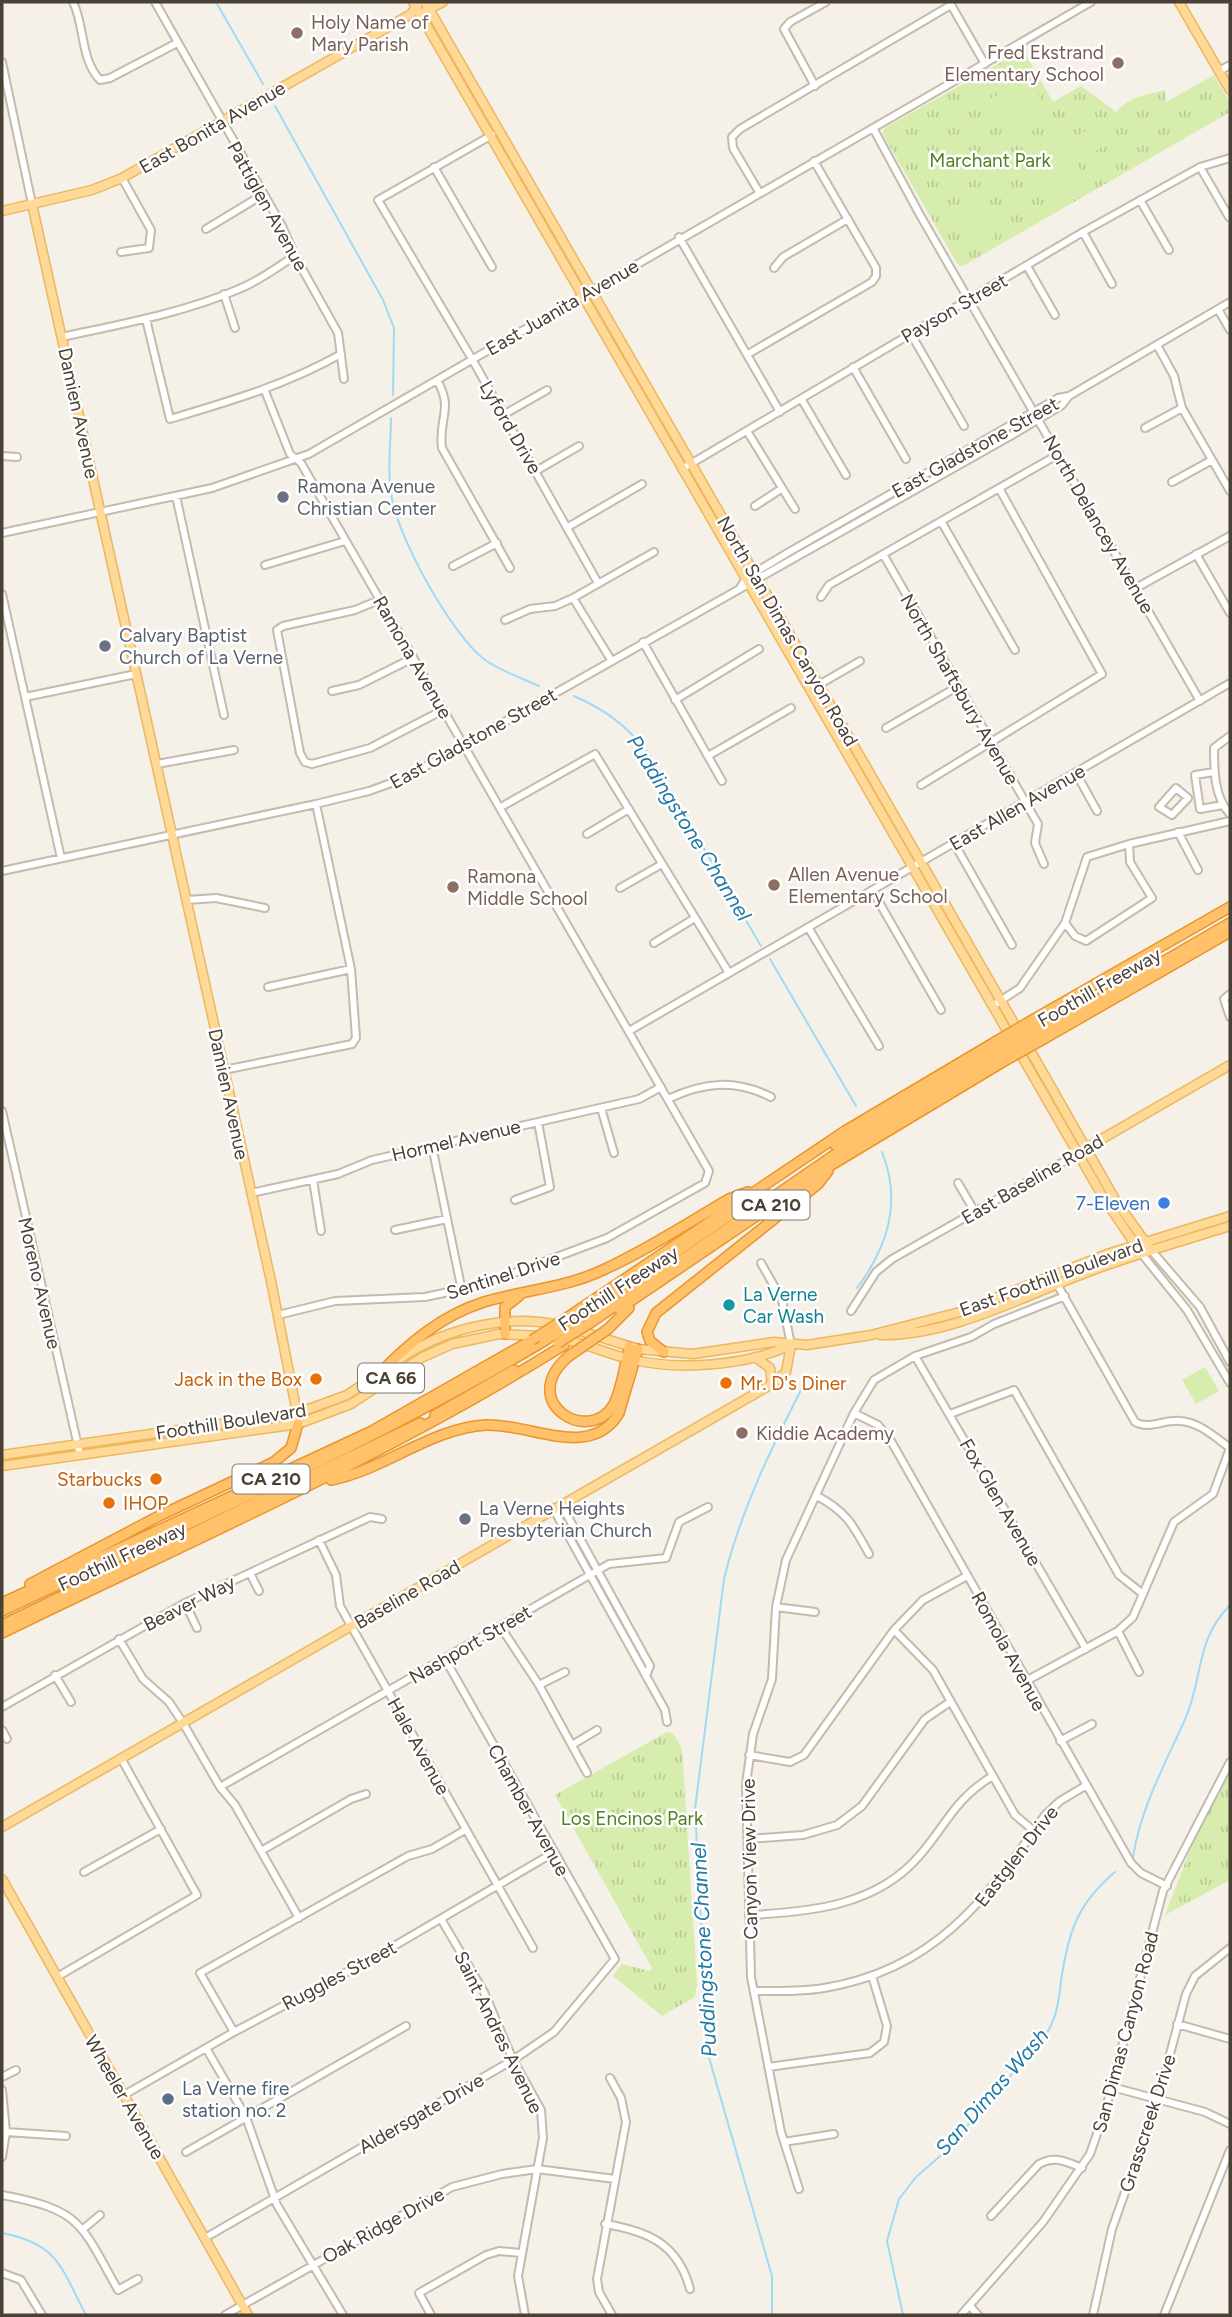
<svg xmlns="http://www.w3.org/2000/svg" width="1232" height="2317" font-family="Figtree,sans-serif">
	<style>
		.park { fill: url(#park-tufts) }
		.garden { fill: #d6edad }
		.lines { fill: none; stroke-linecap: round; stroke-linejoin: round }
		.stream { stroke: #9fdaf7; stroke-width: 2 }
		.minor-casing { stroke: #c5baac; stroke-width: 10 }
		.major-casing { stroke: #eeb75d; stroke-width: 11 }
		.highway-casing { stroke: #eb952c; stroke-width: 12 }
		.minor { stroke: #fff; stroke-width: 6 }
		.major { stroke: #ffd997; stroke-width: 8 }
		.highway { stroke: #ffc169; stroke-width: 9 }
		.highway-bridge-casing { stroke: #eb952c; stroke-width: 12; stroke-linecap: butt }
		.highway-bridge { stroke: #ffc169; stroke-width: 9 }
		.education-dot { fill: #8d6e63; stroke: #fff; stroke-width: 2.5 }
		.worship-dot { fill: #6b7280; stroke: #fff; stroke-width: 2.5 }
		.shop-dot { fill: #3f7fe0; stroke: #fff; stroke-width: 2.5 }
		.culture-dot { fill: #0f9aa8; stroke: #fff; stroke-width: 2.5 }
		.food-dot { fill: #e8710a; stroke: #fff; stroke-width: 2.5 }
		.service-dot { fill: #5c6f8a; stroke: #fff; stroke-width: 2.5 }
		.labels { text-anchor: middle; stroke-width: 5; stroke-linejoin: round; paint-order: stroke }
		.shield { fill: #fff; stroke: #807972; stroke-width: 2 }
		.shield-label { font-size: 18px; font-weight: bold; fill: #4a4036 }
		.education-label { font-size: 19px; fill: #785e54; stroke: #fff; text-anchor: start }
		.street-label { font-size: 19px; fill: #4a4036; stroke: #fff }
		.park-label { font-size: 19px; fill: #4f8123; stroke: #fff }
		.worship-label { font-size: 19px; fill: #5b616d; stroke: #fff; text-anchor: start }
		.shop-label { font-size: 19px; fill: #366cbe; stroke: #fff; text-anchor: end }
		.culture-label { font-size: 19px; fill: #0d838f; stroke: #fff; text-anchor: start }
		.food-label { font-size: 19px; fill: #c56008; stroke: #fff; text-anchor: end }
		.service-label { font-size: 19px; fill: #4e5e75; stroke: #fff; text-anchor: start }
		.water-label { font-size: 21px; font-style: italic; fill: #2179a6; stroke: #fff }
	</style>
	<defs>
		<pattern id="park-tufts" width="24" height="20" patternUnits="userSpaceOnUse" patternTransform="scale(1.75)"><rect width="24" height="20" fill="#d6edad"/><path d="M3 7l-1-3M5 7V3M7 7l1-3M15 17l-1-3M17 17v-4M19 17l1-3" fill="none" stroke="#b9cc95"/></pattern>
	</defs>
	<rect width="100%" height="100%" fill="#f5f0e8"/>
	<path class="park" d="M1023,50L1053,102L1081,86L1116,112C1130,96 1146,95 1165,90L1166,102L1214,75L1230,103V112L963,266L958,265L882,133L885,128Z
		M667,1732L673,1733L682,1749L697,1982L695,1997L662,2016L613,1976L622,1964L650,1971L652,1968L555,1795Z
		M1230,1772V1880L1165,1915L1197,1832Z"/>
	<path class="garden" d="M1025,79L1031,80L1051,120C1020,143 1001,135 983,103Z
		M1092,126L1101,133L1104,142L1100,149L1086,155L1076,137Z
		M1054,138L1065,141L1087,182C1058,202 1025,195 1014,160Z
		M981,210L996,237L971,251L955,225Z
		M1205,1367L1219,1391L1196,1404L1182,1380Z"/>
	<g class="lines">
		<path class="stream" d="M216,2L263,84
			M275,106L383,300L394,328L393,395
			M391,418C391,442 387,468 391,493C396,535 451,634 485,660C501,671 521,678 539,686
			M574,696C606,710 627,726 648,753L761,946
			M770,959L856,1106
			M857,1288C888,1246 902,1202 882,1152
			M1133,1857C1141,1806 1166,1763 1186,1717C1204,1674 1195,1641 1230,1605
			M2,2233C59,2244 61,2268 86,2315
			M772,2315V2276L708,2054L695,1809L724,1579C741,1509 772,1447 804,1384
			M903,2315L887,2241L899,2199L916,2177L945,2152L1047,2033C1057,2016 1059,2000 1061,1981C1068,1933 1077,1904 1115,1872"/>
		<defs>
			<path id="minor" d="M73,2C85,26 80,59 100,80L110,78L177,43
				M155,2L282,226L295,256L338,333L344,379
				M950,3L985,64
				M2,62L32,204
				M1219,71L1230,65
				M815,86L784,29L790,22L826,2
				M873,128L920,215L1200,701
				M492,135L378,200L472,359L598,583
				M434,167L492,267
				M1200,167L1229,217
				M759,192L733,148L732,137L740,129L951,5
				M1140,200L1169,250
				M206,229L264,194
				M1083,232L1112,284
				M679,237L780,412
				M121,252L149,248L151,230L122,178
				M1027,266L1055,315
				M774,268L783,257L848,219
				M224,294L235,328
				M1218,309L1230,330
				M146,319L170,419C230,401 286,385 341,354
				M911,334L964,426
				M62,337C121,324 183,313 239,289C259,281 277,267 295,256
				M1157,345L1174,376L1182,408L1230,491
				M748,354L872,282L876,276V268L814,161
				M853,367L906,459
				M437,380C454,410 438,417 442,448L510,568
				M265,391L290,454L301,463L709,1171L705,1183L607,1238L482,1285L425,1297L335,1301L278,1315
				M802,400L846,475
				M503,415L547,390
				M1145,428L1182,408
				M747,431L795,509
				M2,456L17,457
				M682,469L1083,232L1200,167L1230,158
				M536,471L579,446
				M1172,482L1212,460
				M176,496L224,715
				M755,506L781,489
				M941,521L1015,650
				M568,527L642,484
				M2,533L212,488L309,454L1091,2
				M883,554L1038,824L1035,843L1044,864
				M1196,554L1230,613
				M265,565L345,541
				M453,566L497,543
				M740,588L746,578L789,552L1058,398L1069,396
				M1136,588L1230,536
				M2,594L61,858
				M821,597L829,585L1059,454
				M573,598L611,660
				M379,600L355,610L283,626L277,630L300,753L305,762L312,764L370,748L443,710
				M505,620L530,609L555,606L573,598L654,552
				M643,642L722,781
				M815,687L860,661
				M332,691L359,685L413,658
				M25,697L136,674
				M675,700L759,649
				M886,728L957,687
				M1230,736L1214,748C1214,770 1214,797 1230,814
				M708,756L791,708
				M157,764L234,750
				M1214,772L1195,775L1200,809L1223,805
				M1076,773L1097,811
				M921,785L1102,674L999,488
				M1176,788L1188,798L1172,815L1159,807Z
				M501,807L595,754L729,973
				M1178,832L1198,870
				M587,834L629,809
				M954,843L1012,945
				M2,871L316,804L369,791L405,778L1014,434L1062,405L1069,396L1230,302
				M620,888L662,864
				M872,890L941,1010
				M187,900L216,898L265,908
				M1065,923L1075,936L1086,941L1152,898L1130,862L1129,844
				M808,927L879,1046
				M654,943L695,918
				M268,987L351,969
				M1230,994L1224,999L1230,1017
				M997,1003L1020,988L1065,923L1087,857L1129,844L1230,821
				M629,1031L1230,683
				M224,1070L352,1044L356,1038L351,969L316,804
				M668,1099C704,1082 735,1079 771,1097
				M601,1108L614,1153
				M2,1111L80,1455
				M432,1146L462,1291
				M313,1180L321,1231
				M958,1183L975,1212
				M251,1193L338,1174L372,1160L639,1099L661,1087
				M515,1200L550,1187L538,1122
				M395,1230L447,1219
				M1151,1250L1200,1307L1230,1362
				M1141,1253L1187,1310L1230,1383
				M761,1263L782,1300L791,1345
				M1057,1284L1135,1422C1149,1430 1165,1419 1180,1421C1199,1422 1215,1437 1230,1448
				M851,1311L876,1272L892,1259L1077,1154
				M915,1356L1086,1649
				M854,1413L878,1425L891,1441L1131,1863L1141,1873L1167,1886
				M950,1414L1014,1390L1119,1575L1143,1594
				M817,1496C847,1512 853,1525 869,1554
				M561,1504L650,1666L646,1676
				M553,1508L665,1710L667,1722
				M319,1540L336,1575L340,1606L533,1948
				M250,1573L259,1591
				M185,1603L197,1628
				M776,1607L815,1612
				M500,1626L539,1685L587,1773
				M894,1630L933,1670L1015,1815L1034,1831
				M1118,1631L1139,1672
				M119,1639L143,1679L169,1702L183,1723L220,1787L235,1805L299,1918
				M55,1675L71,1702
				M1026,1681L1118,1631L1133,1617L1174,1522L1213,1494L1230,1448
				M539,1685L565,1672
				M2,1707L185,1603L370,1517L382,1519
				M2,1730L7,1739
				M1060,1741L1092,1724
				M572,1745L597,1730
				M749,1755L790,1762L804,1755L894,1630L923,1600L967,1576
				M220,1787L609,1564L666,1558L679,1522L708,1507
				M748,1839L803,1835L837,1825L862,1806L925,1719L950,1702
				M261,1851L351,1799L366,1794
				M84,1872L161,1829
				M749,1915C810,1912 877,1906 920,1855C947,1824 954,1800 991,1777
				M441,1919L484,1992L513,2060L541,2110L543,2138L518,2276L525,2315
				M57,1977L197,1895L121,1758
				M754,1991C777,1991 801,1992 824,1988C934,1970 985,1901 1045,1815L1060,1801L1085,1786
				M1177,2024L1230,2039
				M234,2032L200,1973L408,1856L432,1849L465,1830
				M206,2048L246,2117L277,2205L343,2315
				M768,2067L870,2053L884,2042L887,2026L872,1976
				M2,2077L16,2070
				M610,2078L621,2098L626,2122L597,2279L599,2292L612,2315
				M1112,2087L1205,2112L1230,2124
				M2,2090L6,2132L2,2157
				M124,2095L234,2032L377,1956L553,1853
				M6,2132L66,2136
				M784,2142L834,2134
				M186,2152L406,2026
				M799,2189L781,2132L751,1977L746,1784L753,1734L772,1679L776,1607L786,1560L854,1413L874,1380L915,1356L971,1337L994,1324L1065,1296
				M2,2195C81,2210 80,2222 118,2290L138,2279
				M991,2216L1039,2164C1055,2155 1067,2162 1082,2168
				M605,2224C648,2231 678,2244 690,2289
				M82,2230L100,2215
				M205,2238L513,2060L554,2032L615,1959L445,1659
				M2,2273L21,2280L42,2315
				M970,2306L978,2315
				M225,2315L452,2187L502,2174L537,2169L615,2179
				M431,2315L419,2293L486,2255L499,2251L521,2253
				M961,2315L1043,2222L1090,2154L1106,2108L1163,1891L1230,1762
				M1093,2315L1112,2229L1158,2099L1186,1994L1195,1976L1230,1948
				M1164,2315L1230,2150"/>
			<path id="major" d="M413,2L1103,1197L1141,1253
				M425,2L1019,1032
				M1179,2L1230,90
				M426,11L443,2
				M32,204L271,1281L298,1418
				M2,211L92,190L122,178L411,14L418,4
				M1026,1043L1116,1201L1151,1250
				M1081,1151L1230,1065
				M574,1329L638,1349L693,1354L774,1342L807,1345L871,1335L960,1312L1107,1254L1230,1216
				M880,1335C951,1336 1023,1296 1088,1272C1135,1254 1182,1241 1230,1226
				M562,1339C586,1343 607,1354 630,1359C678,1371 746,1366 791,1345
				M755,1357L770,1368L772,1384
				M394,1363C438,1330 505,1313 558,1325
				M2,1455L298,1413L347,1395L384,1370
				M2,1466L298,1424L351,1404L421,1358L452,1344L499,1334L543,1336
				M2,1827L772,1384L786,1372L791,1345
				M2,1879L248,2315"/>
			<path id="highway" d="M1029,1022L1230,907
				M1032,1028L1070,1005
				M1037,1035L1230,923
				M1040,1041L1230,932
				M835,1145L999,1047
				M619,1309L833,1164L1006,1060
				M568,1317L845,1131L995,1042
				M579,1319L739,1209
				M590,1323L840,1151L1003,1055
				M608,1329L629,1308
				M505,1334V1307L519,1296
				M664,1352L650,1341L647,1332L656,1313L818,1184L828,1171
				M569,1356C515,1402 590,1447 614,1404C622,1387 625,1365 629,1347
				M379,1374C408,1344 442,1315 484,1302C523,1290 565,1288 603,1270C647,1250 688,1223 729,1199L748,1192
				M435,1415L514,1370
				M331,1480C384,1470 431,1428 486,1425C530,1423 591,1461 619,1413L638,1349
				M30,1584L159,1516L274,1462L291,1448L298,1424
				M2,1603L372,1431L532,1340
				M2,1611C185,1524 370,1445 544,1341
				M2,1625L420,1423
				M2,1633C192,1540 385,1457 564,1345"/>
		</defs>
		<use href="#minor" class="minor-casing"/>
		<use href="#major" class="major-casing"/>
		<use href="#highway" class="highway-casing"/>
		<use href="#minor" class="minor"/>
		<use href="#major" class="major"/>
		<use href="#highway" class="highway"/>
		<defs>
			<path id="highway-bridge" d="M995,1042L1029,1022
				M999,1047L1032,1028
				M1003,1055L1037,1035
				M1006,1060L1040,1041
				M532,1340L568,1317
				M544,1341L579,1319
				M558,1343L590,1323
				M569,1356L608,1329"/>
		</defs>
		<use href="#highway-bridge" class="highway-bridge-casing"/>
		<use href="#highway-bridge" class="highway-bridge"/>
	</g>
	<g class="education-dot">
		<circle cx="297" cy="33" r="7"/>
		<circle cx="1118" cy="63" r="7"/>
		<circle cx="774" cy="885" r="7"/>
		<circle cx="453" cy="887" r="7"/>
		<circle cx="742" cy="1433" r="7"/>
	</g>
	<g class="worship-dot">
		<circle cx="283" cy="497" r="7"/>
		<circle cx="105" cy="646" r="7"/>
		<circle cx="465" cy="1519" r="7"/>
	</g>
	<circle class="shop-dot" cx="1164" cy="1203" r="7"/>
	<circle class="culture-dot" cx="729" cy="1305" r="7"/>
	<g class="food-dot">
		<circle cx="316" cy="1379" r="7"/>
		<circle cx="726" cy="1383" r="7"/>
		<circle cx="156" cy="1479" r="7"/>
		<circle cx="109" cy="1503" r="7"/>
	</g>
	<circle class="service-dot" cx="168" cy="2099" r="7"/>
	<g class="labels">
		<g class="shield">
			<rect x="732.5" y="1190.5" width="77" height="29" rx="5"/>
			<rect x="358" y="1363.5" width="66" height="29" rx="5"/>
			<rect x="232.5" y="1464.5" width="77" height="29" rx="5"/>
		</g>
		<g class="shield-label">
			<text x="771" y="1211">CA 210</text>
			<text x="391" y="1384">CA 66</text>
			<text x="271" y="1485">CA 210</text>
		</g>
		<g class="education-label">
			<text x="311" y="29">Holy Name of<tspan x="311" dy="22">Mary Parish</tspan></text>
			<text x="1104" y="59" text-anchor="end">Fred Ekstrand<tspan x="1104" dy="22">Elementary School</tspan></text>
			<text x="788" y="881">Allen Avenue<tspan x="788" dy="22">Elementary School</tspan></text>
			<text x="467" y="883">Ramona<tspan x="467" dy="22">Middle School</tspan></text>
			<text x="756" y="1440">Kiddie Academy</text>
		</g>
		<g class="street-label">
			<text transform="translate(212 127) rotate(-30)" y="7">East Bonita Avenue</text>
			<text transform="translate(268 206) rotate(61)" y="7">Pattiglen Avenue</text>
			<text transform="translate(562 307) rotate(-30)" y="7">East Juanita Avenue</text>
			<text transform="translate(954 308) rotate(-30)" y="7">Payson Street</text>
			<text transform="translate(79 413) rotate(78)" y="7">Damien Avenue</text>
			<text transform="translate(511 427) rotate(60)" y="7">Lyford Drive</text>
			<text transform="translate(975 447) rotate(-29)" y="7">East Gladstone Street</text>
			<text transform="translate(1099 524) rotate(60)" y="7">North Delancey Avenue</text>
			<text transform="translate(788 631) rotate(60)" y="7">North San Dimas Canyon Road</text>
			<text transform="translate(413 657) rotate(60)" y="7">Ramona Avenue</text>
			<text transform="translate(960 689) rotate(60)" y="7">North Shaftsbury Avenue</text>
			<text transform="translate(473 738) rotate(-29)" y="7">East Gladstone Street</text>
			<text transform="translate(1017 807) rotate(-30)" y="7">East Allen Avenue</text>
			<text transform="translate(1099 987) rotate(-30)" y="7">Foothill Freeway</text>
			<text transform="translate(229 1094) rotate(78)" y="7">Damien Avenue</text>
			<text transform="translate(456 1140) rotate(-13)" y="7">Hormel Avenue</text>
			<text transform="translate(1032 1179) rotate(-30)" y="7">East Baseline Road</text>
			<text transform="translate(503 1275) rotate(-18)" y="7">Sentinel Drive</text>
			<text transform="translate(1051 1277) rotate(-20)" y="7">East Foothill Boulevard</text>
			<text transform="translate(40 1283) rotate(77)" y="7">Moreno Avenue</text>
			<text transform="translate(618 1288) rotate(-33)" y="7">Foothill Freeway</text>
			<text transform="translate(231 1421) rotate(-9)" y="7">Foothill Boulevard</text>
			<text transform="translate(1001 1502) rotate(60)" y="7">Fox Glen Avenue</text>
			<text transform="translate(122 1556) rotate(-25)" y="7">Foothill Freeway</text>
			<text transform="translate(407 1594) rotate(-30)" y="7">Baseline Road</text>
			<text transform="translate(189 1603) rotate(-27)" y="7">Beaver Way</text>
			<text transform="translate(470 1644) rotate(-30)" y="7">Nashport Street</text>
			<text transform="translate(1009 1651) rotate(61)" y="7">Romola Avenue</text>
			<text transform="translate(419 1746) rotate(61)" y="7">Hale Avenue</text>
			<text transform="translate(529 1810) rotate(61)" y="7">Chamber Avenue</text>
			<text transform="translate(1016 1856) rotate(-52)" y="7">Eastglen Drive</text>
			<text transform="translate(749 1859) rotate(-91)" y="7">Canyon View Drive</text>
			<text transform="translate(339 1975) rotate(-28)" y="7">Ruggles Street</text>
			<text transform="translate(499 2032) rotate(64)" y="7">Saint Andres Avenue</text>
			<text transform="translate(1125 2032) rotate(-75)" y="7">San Dimas Canyon Road</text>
			<text transform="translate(125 2097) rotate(60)" y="7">Wheeler Avenue</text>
			<text transform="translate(421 2113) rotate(-30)" y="7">Aldersgate Drive</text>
			<text transform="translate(1147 2123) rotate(-72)" y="7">Grasscreek Drive</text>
			<text transform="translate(383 2225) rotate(-29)" y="7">Oak Ridge Drive</text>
		</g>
		<g class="park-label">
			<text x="990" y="167">Marchant Park</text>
			<text x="632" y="1825">Los Encinos Park</text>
		</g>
		<g class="worship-label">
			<text x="297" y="493">Ramona Avenue<tspan x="297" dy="22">Christian Center</tspan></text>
			<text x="119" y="642">Calvary Baptist<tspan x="119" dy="22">Church of La Verne</tspan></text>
			<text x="479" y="1515">La Verne Heights<tspan x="479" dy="22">Presbyterian Church</tspan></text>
		</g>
		<g class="shop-label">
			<text x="1150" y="1210">7-Eleven</text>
		</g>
		<g class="culture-label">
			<text x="743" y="1301">La Verne<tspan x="743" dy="22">Car Wash</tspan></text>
		</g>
		<g class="food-label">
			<text x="302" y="1386">Jack in the Box</text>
			<text x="740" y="1390" text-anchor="start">Mr. D's Diner</text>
			<text x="142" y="1486">Starbucks</text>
			<text x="123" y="1510" text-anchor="start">IHOP</text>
		</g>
		<g class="service-label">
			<text x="182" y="2095">La Verne fire<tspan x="182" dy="22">station no. 2</tspan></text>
		</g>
		<g class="water-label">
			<text transform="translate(689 828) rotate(58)" y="7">Puddingstone Channel</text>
			<text transform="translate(704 1950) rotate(-93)" y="7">Puddingstone Channel</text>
			<text transform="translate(992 2092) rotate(-49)" y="7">San Dimas Wash</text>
		</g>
	</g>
	<rect width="1232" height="2317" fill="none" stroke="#4a4036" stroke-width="7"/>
</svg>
